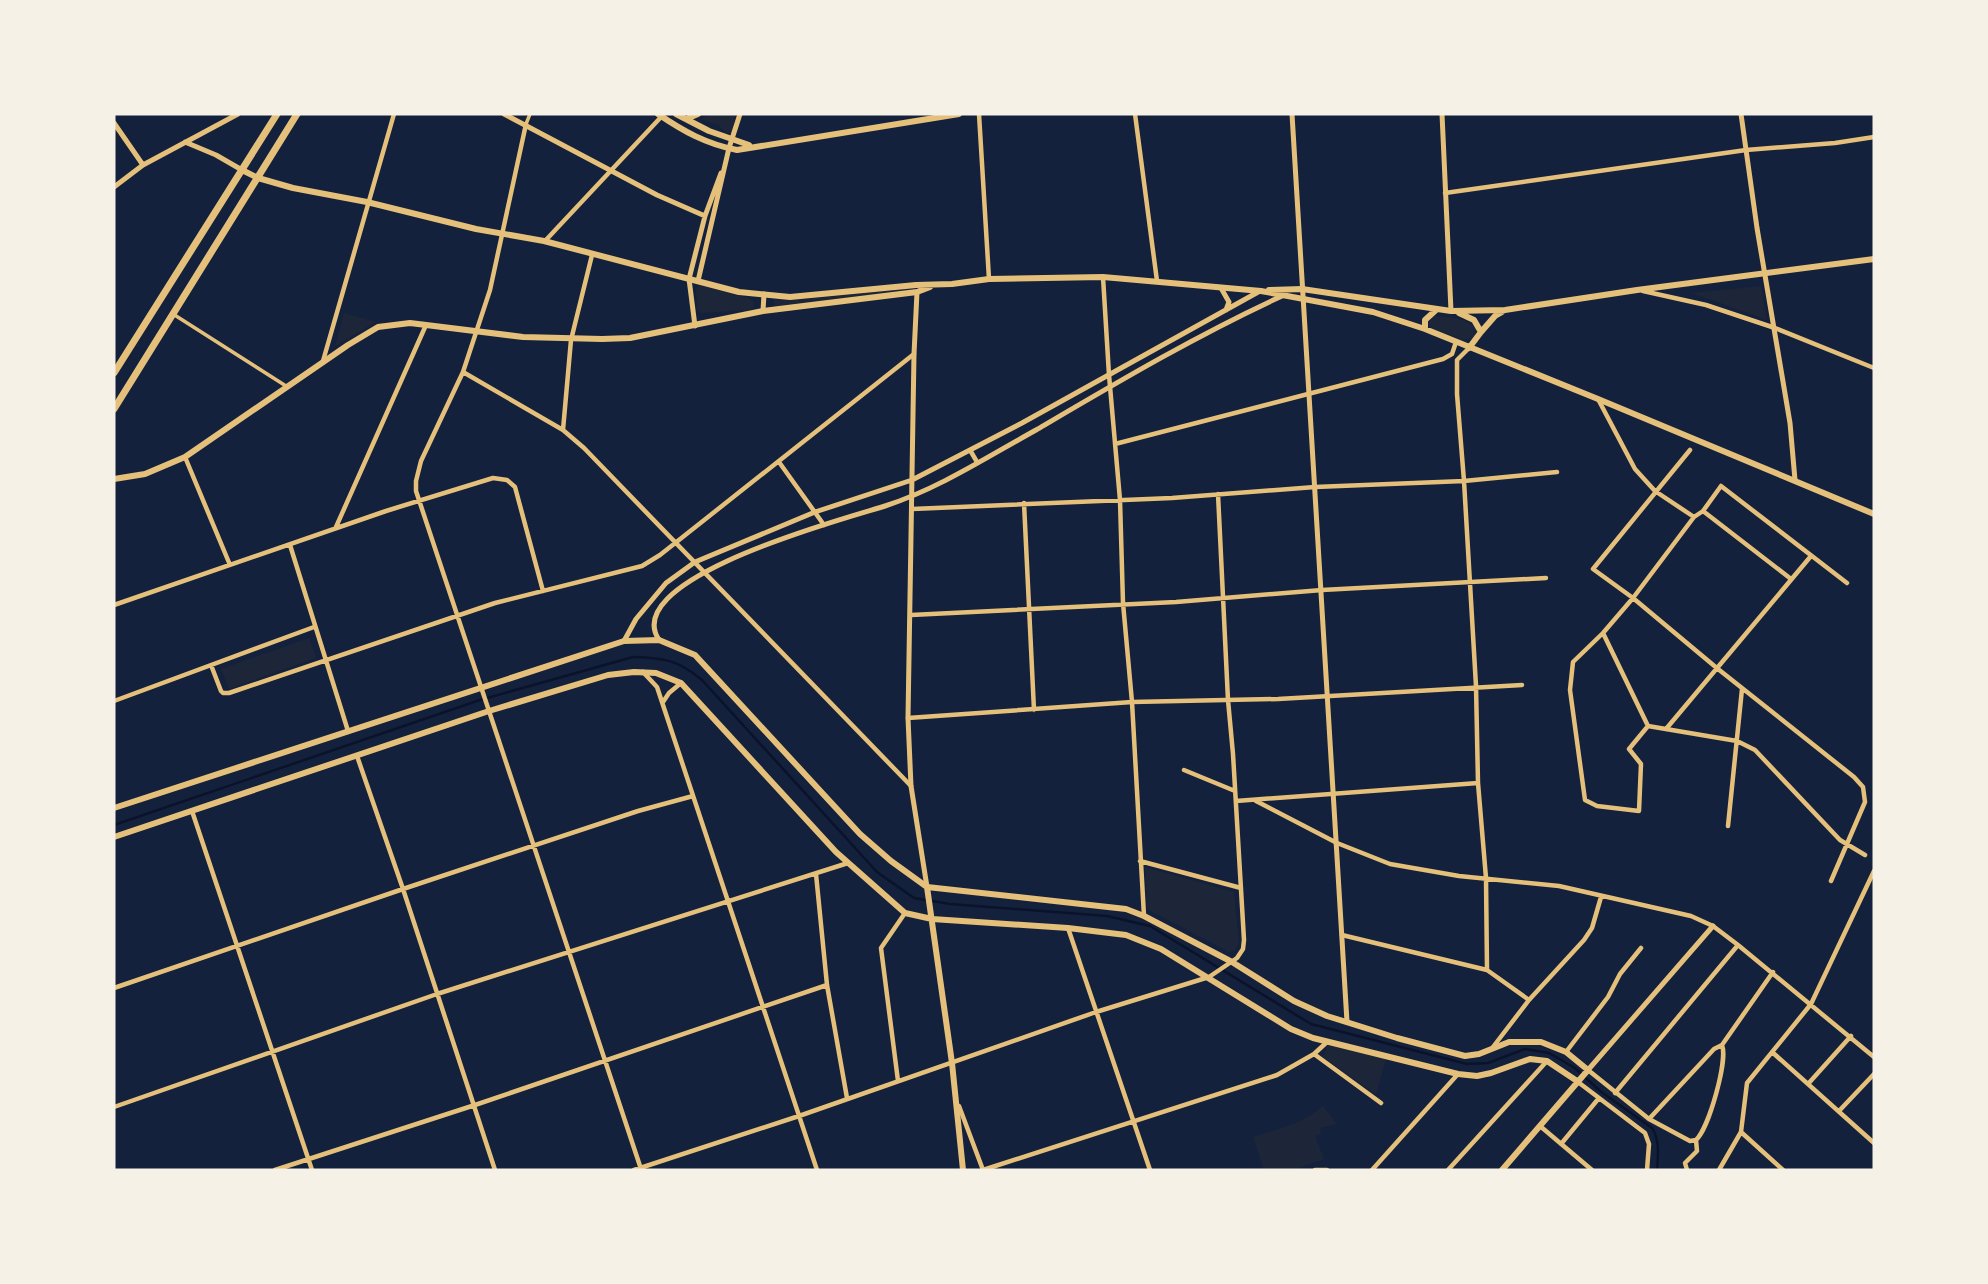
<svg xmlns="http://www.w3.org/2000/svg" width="1988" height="1284" font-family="Quicksand,sans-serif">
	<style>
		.green { fill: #1d2539 }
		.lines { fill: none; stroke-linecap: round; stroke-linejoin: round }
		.stream { stroke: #0b132b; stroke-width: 2.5 }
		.pedestrian { stroke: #e5c07b; stroke-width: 3.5 }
		.minor { stroke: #e5c07b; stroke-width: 4.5 }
		.tertiary { stroke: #e5c07b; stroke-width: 5 }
		.secondary { stroke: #e5c07b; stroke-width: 6 }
		.primary { stroke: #e5c07b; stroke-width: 7 }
	</style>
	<rect width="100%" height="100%" fill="#14213d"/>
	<path class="green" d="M710,114H735L733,132L726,134L719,125L700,119Z
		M699,285L748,298L753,301L754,307L748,310L701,313L697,309L696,289Z
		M1761,286L1767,320L1692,293Z
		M910,288L909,291L775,307L773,299L798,300Z
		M344,313L376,322L335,346Z
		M1434,316C1449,317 1469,318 1477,331L1473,338L1464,340L1431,328L1428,322Z
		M309,638L316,658L229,689L221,669Z
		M1145,867L1234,892L1239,943L1235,950L1229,952L1147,909Z
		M1328,1045L1386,1059L1376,1095L1323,1057Z
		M1323,1106L1337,1124L1320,1128L1321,1134L1315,1136L1324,1159L1293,1170H1264L1253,1137C1278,1129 1303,1124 1323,1106Z"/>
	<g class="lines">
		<path class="stream" d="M114,825L480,700L633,657C665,658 678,660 702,680L877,872L914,898L950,904L1107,916L1150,926L1311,1024L1467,1064L1488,1063L1525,1049L1549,1053L1575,1068L1600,1091L1652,1128C1660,1140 1658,1156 1657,1170"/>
		<path class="pedestrian" d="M526,124L530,114
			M173,314L286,386"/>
		<path class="minor" d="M979,114L989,279
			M1135,114L1157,281
			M526,124L490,290L463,372L421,461L416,481V491L641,1169
			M1445,193L1746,150L1835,143L1874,137
			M545,241L662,116
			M1103,277L1109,375L1120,500L1123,603L1132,702L1144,916
			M1643,291L1706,305L1775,328L1874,368
			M1469,348L1457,360V394L1464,481L1476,686L1478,783L1486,878L1487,970
			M323,361L394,114
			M463,372L563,430L584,448L911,786
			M1598,399L1635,469L1655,491L1694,517
			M563,430L571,340L592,255
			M1115,444L1443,359L1452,354L1456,342
			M970,450L977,462
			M1690,450L1593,569L1633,598L1718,669L1854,777L1863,787L1865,802L1831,881
			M185,457L230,565
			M779,462L824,525
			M1024,503L1034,710
			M912,509L1172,498L1315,487L1464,481L1557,472
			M1703,511L1791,579
			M336,527L426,325
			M290,545L348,731
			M114,605L386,511L493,478L507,480L515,487L543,591
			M911,615L1176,602L1322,590L1546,578
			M1603,633L1648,726L1737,741L1755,750L1840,840L1865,855
			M211,665L221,691L223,693H229L495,603L642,566L660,555L914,354
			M643,672L657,687L662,702L817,1170
			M114,701L314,627
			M663,702L669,693L681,683
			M908,718L1132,702L1278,699L1522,685
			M1648,726L1629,749L1641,764L1639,811L1597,806L1585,800L1570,690L1573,662L1603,633L1633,598L1694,517L1703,511L1721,486L1847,583
			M1666,729L1811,556
			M357,756L403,889L495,1170
			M1184,770L1235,791
			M1236,801L1478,783
			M1256,801L1337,843L1390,864L1459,876L1559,886L1691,916L1713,926L1738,945L1874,1057
			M192,811L312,1170
			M1728,826L1742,689
			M1140,861L1241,888
			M816,874L827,985L847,1098
			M1068,928L1150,1170
			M1342,935L1487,970L1529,1000
			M114,988L403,889L638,811L693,796
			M1493,1047L1529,1000L1584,940L1592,928L1601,897
			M1566,1052L1608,997L1620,974L1641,948
			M1772,1052L1874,1143
			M1314,1054L1381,1103
			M1588,1070L1649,1119L1690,1141L1696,1140
			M898,1081L881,948L905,913
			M1578,1082L1645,1133L1649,1144L1647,1170
			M1808,1084L1851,1036
			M1615,1093L1738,945
			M959,1106L983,1170
			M114,1107L437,994L848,863
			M1839,1111L1874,1074
			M1649,1119L1714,1049L1722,1045L1773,972
			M1540,1126L1592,1170
			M1741,1132L1783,1170
			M1696,1140C1709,1128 1728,1060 1722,1045
			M1561,1144L1599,1098
			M275,1170L475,1105L827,985
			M634,1170L799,1116L1096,1012L1209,977L1237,958L1243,949L1244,940L1233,754L1228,700L1218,494
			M983,1170L1277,1075L1314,1054L1327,1042
			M1315,1170H1327
			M1372,1170L1458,1074
			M1448,1170L1547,1061
			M1687,1170L1685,1163L1697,1151L1696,1140
			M1719,1170L1741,1132L1747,1083L1811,1004L1874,871"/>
		<path class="tertiary" d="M504,114L657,195L705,216
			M1292,114L1347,1022
			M1442,114L1451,311
			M1741,114L1757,228L1790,423L1795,480
			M114,123L143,165
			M185,142L216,155L242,170
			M114,187L143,165L238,114
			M698,281L729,148L740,114
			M1221,288L1229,302L1226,310
			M917,292L914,354L908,718L911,786L927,887
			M763,311L764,294
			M695,326L689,279L705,216L721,173
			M659,640C618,578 847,518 885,506C938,489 987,457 1036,430C1116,383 1197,335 1282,296
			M624,641L636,619L666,583L695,562L815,512L912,480L1022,423L1260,291
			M1588,1070L1713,926"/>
		<path class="secondary" d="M658,114C683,131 706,144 737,150L959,114
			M676,114L709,131L749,145
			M686,119L698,114
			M242,170L258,178L293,188L367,202L476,229L544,241L739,292L790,297L916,285L952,284L989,279L1103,277L1261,291L1373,312L1425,329L1598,399L1874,514
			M1269,290L1302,289L1451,311L1505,310L1637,290L1874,259
			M1459,313L1474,320L1481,332L1469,348
			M1425,329V320L1436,310
			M1481,332L1495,316L1502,312
			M114,479L145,474L185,457L348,345L378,327L410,323L523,337L602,339L630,338L763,311L917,292L930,287
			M114,808L624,641L659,640L695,655L860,834L891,861L927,887L1126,909L1144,916L1232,962L1294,1001L1327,1016L1397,1038L1465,1056L1479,1054L1509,1042H1541L1566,1052L1588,1070L1502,1170
			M114,837L489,711L608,675L634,672L656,673L681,683L836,852L905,913L932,919L1068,928L1126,935L1161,949L1291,1029L1313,1038L1458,1074L1477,1076L1491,1073L1530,1059L1547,1061L1577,1081
			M927,887L952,1063L963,1170"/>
		<path class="primary" d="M114,373L277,114
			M114,409L297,114"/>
	</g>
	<rect width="1988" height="1284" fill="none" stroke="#f6f1e7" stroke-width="231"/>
</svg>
